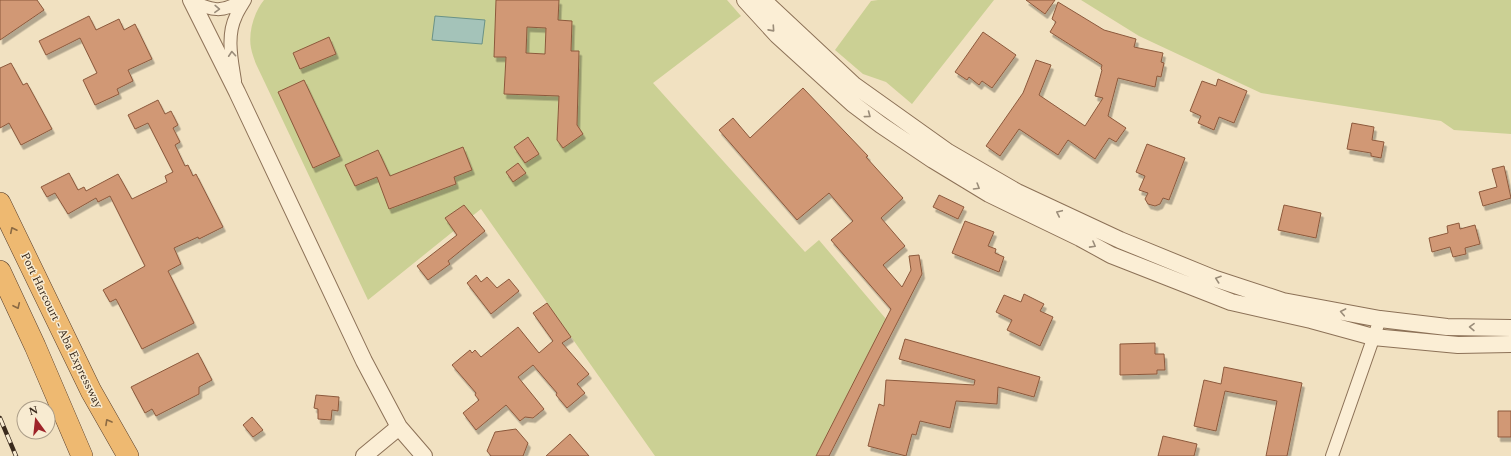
<svg xmlns="http://www.w3.org/2000/svg" width="1511" height="456" font-family="Spectral,serif">
	<style>
		.green { fill: #cbd094 }
		.water { fill: #a4c3b9; stroke: #6a9287 }
		.building { fill: #d19875; stroke: #8c593c; fill-rule: evenodd; filter: url(#shadow) }
		.lines { fill: none; stroke-linecap: round; stroke-linejoin: round }
		.minor-casing { stroke: #8c7157; stroke-width: 14 }
		.tertiary-casing { stroke: #8c7157; stroke-width: 18 }
		.trunk-casing { stroke: #593f2c; stroke-width: 22 }
		.minor { stroke: #fbeed5; stroke-width: 12 }
		.tertiary { stroke: #fbeed5; stroke-width: 16 }
		.trunk { stroke: #eeb971; stroke-width: 21 }
		.rail-casing { stroke: #3a2a1d; stroke-width: 4.5 }
		.rail { stroke: #f8ebd1; stroke-width: 3; stroke-dasharray: 9; stroke-linecap: butt }
		.oneway { stroke: #9a8c79 }
		.oneway2 { stroke: #8b6a43 }
		.labels { text-anchor: middle; stroke-width: 3; stroke-linejoin: round; paint-order: stroke }
		.street-label { font-size: 12px; fill: #3a2a1d; stroke: #f8ebd1 }
	</style>
	<defs>
		<filter id="shadow"><feDropShadow dx="2.5" dy="4.5" stdDeviation="0" flood-color="#0004"/></filter>
	</defs>
	<rect width="100%" height="100%" fill="#f1e1c1"/>
	<path class="green" d="M264,0H727L741,16L653,83L805,252L819,240L886,319L816,456H655L481,209L368,300L256,64C254,59 252,53 251,48C248,33 254,12 264,0Z
		M878,0H994L912,104L886,82L863,74L835,50L871,1Z
		M1081,0H1511V134L1454,130L1441,121L1261,93L1139,36Z"/>
	<path class="water" d="M435,16L485,20L482,44L432,40Z"/>
	<path class="building" d="M0,0H37L44,10L0,40Z
		M496,0H559L558,20L572,21L571,51H579L577,125L583,134L563,148L557,140L559,96L504,94L506,57H494ZM527,27L546,28L545,54L526,53Z
		M1026,0H1055L1045,14Z
		M1058,2L1104,30L1136,39L1134,47L1163,53L1161,62L1164,63L1161,77L1157,76L1155,87L1118,78L1108,116L1126,128L1116,142L1109,138L1095,159L1068,140L1058,155L1019,129L1000,156L986,146L1023,93L1036,60L1051,65L1039,95L1085,126L1103,98L1095,96L1102,70L1101,69L1102,65L1050,32L1056,22L1052,19Z
		M89,16L96,30L119,19L124,30L135,24L152,59L128,70L133,81L117,89L119,94L95,105L83,80L97,73L80,38L46,55L39,41Z
		M983,32L1016,55L992,88L982,81L979,85L969,77L967,80L955,72Z
		M329,37L336,54L300,69L293,53Z
		M11,63L23,85L27,83L52,129L21,145L9,123L0,128V68Z
		M1218,79L1247,91L1234,123L1219,117L1214,130L1198,123L1201,116L1190,111L1202,81L1216,86Z
		M304,80L340,156L313,168L278,92Z
		M803,88L868,156L866,157L903,198L881,218L905,246L883,265L902,287L911,270L909,256L919,255L922,274L829,456H816L891,309L831,240L853,221L829,193L797,220L719,130L733,118L750,138Z
		M158,100L165,114L171,111L178,125L173,128L180,142L175,145L185,166L188,165L193,176L196,174L223,227L199,239L198,237L174,248L181,264L168,271L194,323L142,349L116,299L110,302L103,290L145,266L110,196L98,202L96,198L68,214L55,193L47,197L41,187L69,173L78,190L84,187L86,191L118,174L132,199L167,182L165,176L173,172L148,123L135,129L128,115Z
		M1352,123L1374,127L1372,140L1384,142L1381,158L1371,156V153L1347,149Z
		M528,137L539,154L525,163L514,147Z
		M1147,144L1185,158L1169,200L1163,198L1160,204L1155,206L1148,204L1145,199L1148,193L1139,190L1145,176L1136,172Z
		M463,147L472,170L454,177L456,184L389,209L377,177L355,186L345,165L378,150L390,176Z
		M518,163L526,173L513,182L506,172Z
		M1504,166L1511,198L1483,206L1479,192L1497,187L1492,169Z
		M939,195L964,207L958,219L933,207Z
		M464,205L485,231L448,261L450,264L428,280L417,266L457,235L445,218Z
		M1284,205L1321,213L1316,238L1278,230Z
		M965,221L994,232L988,246L996,249L995,253L1004,257L999,272L952,253Z
		M1459,223L1460,229L1475,225L1480,244L1465,248L1466,254L1453,257L1450,247L1432,252L1429,238L1448,233L1447,226Z
		M476,275L481,282L487,277L497,288L509,279L519,291L491,314L467,283Z
		M1024,294L1044,304L1040,311L1053,317L1040,346L1007,330L1012,320L996,312L1004,295L1021,302Z
		M547,303L571,337L562,343L589,374L577,384L585,393L567,408L556,395L557,393L533,365L518,377L544,409L533,418L525,417L520,421L506,405L476,430L463,413L479,400L475,395L476,393L452,365L470,350L472,353L475,350L481,357L518,327L539,353L553,341L533,313Z
		M905,339L1040,377L1034,397L998,387L997,404L956,401L950,428L920,421L916,435L912,434L906,456L868,446L879,404L884,406L886,380L974,385L975,380L899,359Z
		M1155,343V354H1164L1165,370H1157V374L1120,375V344Z
		M198,353L212,380L199,387V394L156,416L152,409L145,413L131,387Z
		M1224,367L1302,383L1287,456H1266L1277,401L1225,391L1216,431L1194,426L1204,380L1221,384Z
		M316,395L339,397L338,411L332,410L331,420L318,419V409L314,408Z
		M1498,411H1511V437H1498Z
		M252,417L263,430L253,437L243,425Z
		M516,429L528,443L523,456H491L487,451L495,432Z
		M570,434L589,456H546Z
		M1163,436L1197,444L1194,456H1158Z"/>
	<g class="lines">
		<defs>
			<path id="minor" d="M191,1C211,10 223,14 241,0
				M235,81C232,61 226,36 236,16C238,11 242,5 245,0
				M1332,456L1380,319"/>
			<path id="tertiary" d="M191,0L237,92L364,361L399,427L424,456
				M745,0L777,35L853,104L881,125L933,160L989,194L1080,238L1111,255L1231,302L1311,320L1373,337L1458,345L1511,344
				M763,0L854,85L948,152L1017,192L1120,240L1213,278L1283,301L1380,319L1447,327L1511,328
				M364,456L399,427"/>
			<path id="trunk" d="M0,203L91,391L128,456
				M0,271L35,346L82,456"/>
		</defs>
		<use href="#minor" class="minor-casing"/>
		<use href="#tertiary" class="tertiary-casing"/>
		<use href="#trunk" class="trunk-casing"/>
		<use href="#minor" class="minor"/>
		<use href="#tertiary" class="tertiary"/>
		<use href="#trunk" class="trunk"/>
		<defs>
			<path id="rail" d="M0,418L16,456"/>
		</defs>
		<use href="#rail" class="rail-casing"/>
		<use href="#rail" class="rail"/>
	</g>
	<defs><path id="oneway-chevron" d="M-2-3.5L2.5 0L-2 3.5" fill="none" stroke-width="1.6" stroke-linecap="round" stroke-linejoin="round"/></defs>
	<g class="oneway">
		<use href="#oneway-chevron" transform="translate(217 9) rotate(2)"/>
		<use href="#oneway-chevron" transform="translate(772 29) rotate(48)"/>
		<use href="#oneway-chevron" transform="translate(232 54) rotate(-94)"/>
		<use href="#oneway-chevron" transform="translate(868 115) rotate(37)"/>
		<use href="#oneway-chevron" transform="translate(977 187) rotate(31)"/>
		<use href="#oneway-chevron" transform="translate(1059 213) rotate(-155)"/>
		<use href="#oneway-chevron" transform="translate(1093 245) rotate(29)"/>
		<use href="#oneway-chevron" transform="translate(1218 279) rotate(-161)"/>
		<use href="#oneway-chevron" transform="translate(1343 312) rotate(-169)"/>
		<use href="#oneway-chevron" transform="translate(1472 327) rotate(-179)"/>
	</g>
	<g class="oneway2">
		<use href="#oneway-chevron" transform="translate(13 230) rotate(-116)"/>
		<use href="#oneway-chevron" transform="translate(17 306) rotate(65)"/>
		<use href="#oneway-chevron" transform="translate(108 422) rotate(-119)"/>
	</g>
	<g class="labels">
		<g class="street-label">
			<text transform="translate(62 330) rotate(64)" y="4">Port Harcourt - Aba Expressway</text>
		</g>
	</g>
	<g transform="translate(36 420) rotate(345)"><circle r="19" fill="#f8ebd1" stroke="#ac9e89"/>
	<path d="M0-3L7 15L0 10L-7 15Z" fill="#9e2328"/>
	<text y="-6" font-size="11" font-weight="bold" text-anchor="middle" fill="#3a2a1d">N</text>
	</g>
</svg>
